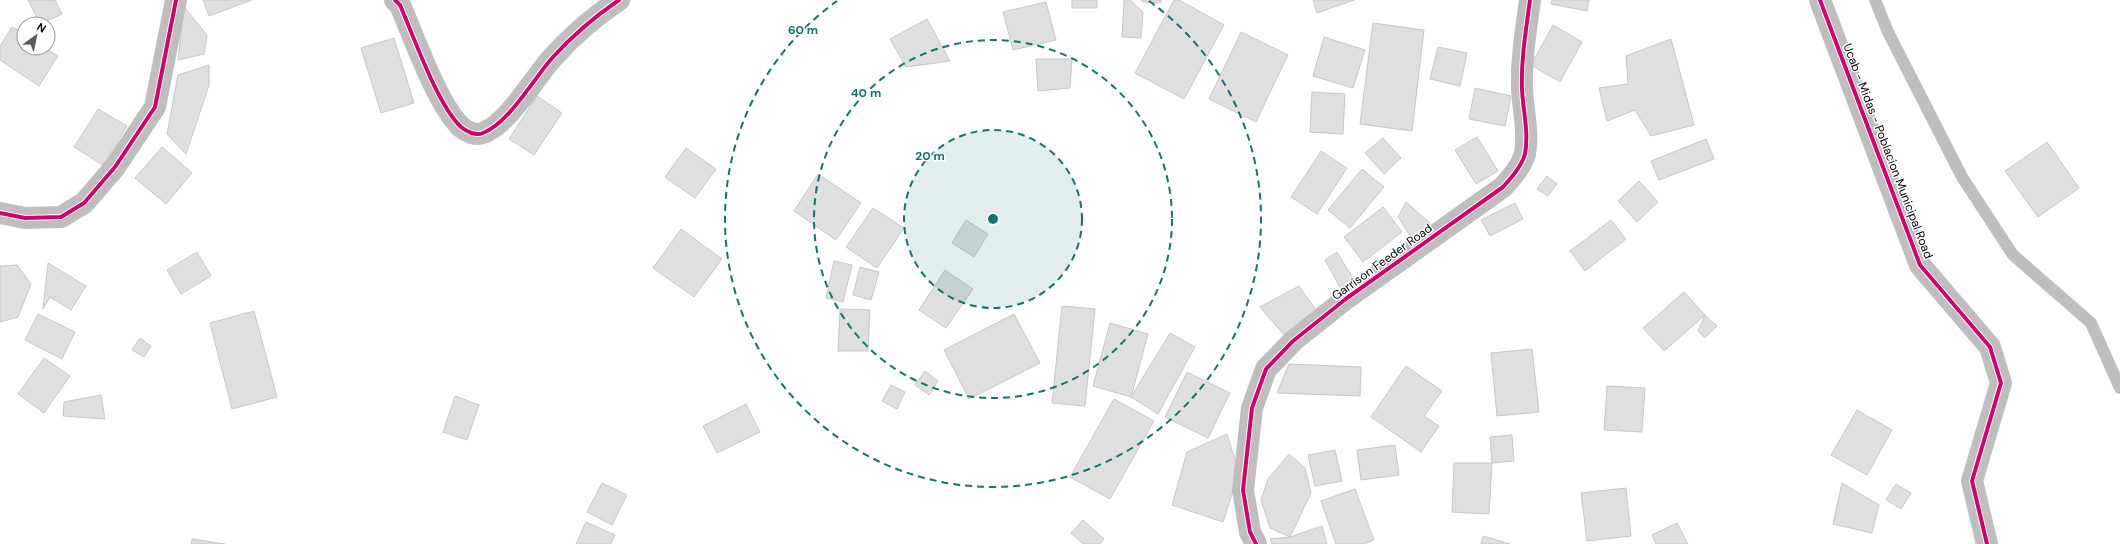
<svg xmlns="http://www.w3.org/2000/svg" width="2120" height="544" font-family="'DM Sans',sans-serif">
	<style>
		.building { fill: #dfdfdf; stroke: #c7c7c7 }
		.lines { fill: none; stroke-linecap: round; stroke-linejoin: round }
		.service { stroke: #bebebe; stroke-width: 12 }
		.minor { stroke: #bebebe; stroke-width: 22 }
		.tertiary { stroke: #bebebe; stroke-width: 22 }
		.cycleway-casing { stroke: #fff; stroke-width: 6 }
		.cycleway { stroke: #d6006c; stroke-width: 4 }
		.ring { fill: none; stroke: #0f766e; stroke-width: 2; stroke-dasharray: 7 5 }
		.labels { text-anchor: middle; stroke-width: 3; stroke-linejoin: round; paint-order: stroke }
		.street-label { font-size: 12px; fill: #000; stroke: #fff }
		.centre { fill: #0f766e; stroke: #fff; stroke-width: 2 }
		.ring-label { font-size: 12px; text-anchor: middle; font-weight: bold; fill: #0f766e; stroke: #fff; stroke-width: 3; stroke-linejoin: round; paint-order: stroke }
	</style>
	<rect width="100%" height="100%" fill="#fff"/>
	<path class="building" d="M28,0H55L62,14L40,24Z
		M203,0H252L209,16Z
		M1072,0H1097V8H1072Z
		M1124,0H1130L1143,12L1141,38L1122,37Z
		M1142,0H1161V3L1142,2Z
		M1174,0H1179L1224,25L1184,99L1135,73Z
		M1313,0H1354L1317,13Z
		M1552,0H1589L1587,11L1551,4Z
		M1046,2L1056,40L1013,50L1003,12Z
		M184,7L207,35L204,54L178,60Z
		M927,19L950,61L906,67L890,39Z
		M1373,23L1424,30L1412,131L1360,124Z
		M1553,25L1582,42L1560,82L1531,65Z
		M12,27L24,34V48H45L58,56L39,86L0,60V46Z
		M1241,32L1288,55L1256,122L1209,99Z
		M1324,37L1365,50L1353,88L1313,76Z
		M394,38L414,103L381,113L361,48Z
		M1671,39L1694,125L1651,136L1635,110L1607,121L1599,88L1628,84L1626,56Z
		M1438,47L1467,53L1460,86L1430,79Z
		M1036,59H1072L1070,88L1038,91Z
		M209,65V85L186,154L167,134L178,75Z
		M1475,88L1511,96L1505,126L1469,119Z
		M1312,92L1345,94L1343,134L1310,132Z
		M537,96L562,113L534,155L509,139Z
		M98,109L127,126L103,165L74,147Z
		M1477,137L1498,171L1476,184L1455,150Z
		M1383,138L1401,158L1384,174L1365,153Z
		M1706,139L1714,159L1659,180L1651,161Z
		M2047,142L2079,188L2038,217L2005,171Z
		M162,147L192,173L166,204L135,178Z
		M686,148L716,169L695,198L665,177Z
		M1321,151L1347,168L1317,214L1291,197Z
		M1362,169L1384,187L1350,228L1328,210Z
		M818,174L861,203L836,240L794,211Z
		M1547,176L1557,184L1548,196L1537,189Z
		M1639,181L1658,202L1637,222L1618,201Z
		M1406,202L1430,223L1414,242L1398,217Z
		M1515,203L1523,219L1490,236L1481,220Z
		M1383,207L1402,232L1363,262L1344,237Z
		M873,208L904,228L877,268L846,247Z
		M966,220L988,234L974,257L952,243Z
		M1611,220L1626,239L1585,271L1570,251Z
		M681,229L722,259L694,297L653,268Z
		M197,252L211,276L181,294L167,270Z
		M1337,252L1357,285L1343,293L1325,260Z
		M834,261L852,265L843,302L826,298Z
		M48,263L86,286L71,310L50,297L43,309Z
		M17,265L31,284L18,317L0,322V266Z
		M860,267L879,272L871,300L853,295Z
		M945,270L973,289L946,328L919,310Z
		M1299,286L1316,310L1285,336L1260,307Z
		M1684,292L1705,315L1664,351L1643,328Z
		M1062,306L1095,309L1085,406L1052,403Z
		M840,309L870,310L868,351H838Z
		M254,311L277,397L232,409L210,323Z
		M38,314L75,332L62,359L25,340Z
		M1014,314L1040,363L969,399L944,350Z
		M1705,315L1717,326L1705,338L1698,331Z
		M1110,323L1148,334L1131,397L1093,386Z
		M1170,333L1195,347L1158,414L1131,397Z
		M140,338L151,346L144,357L132,350Z
		M1532,349L1539,412L1497,416L1491,353Z
		M44,358L70,376L44,413L18,394Z
		M1289,364L1361,367L1360,396L1277,393Z
		M1406,366L1442,391L1424,416L1439,426L1421,452L1371,417Z
		M925,371L938,381L929,395L915,385Z
		M1187,372L1230,393L1208,438L1165,417Z
		M891,385L905,392L897,409L882,401Z
		M1607,386L1645,388L1642,432L1604,430Z
		M101,395L105,419L63,416L64,402Z
		M455,396L479,405L467,440L443,432Z
		M1114,399L1154,421L1110,499L1070,477Z
		M746,404L760,432L717,453L703,426Z
		M1857,410L1892,430L1867,475L1831,455Z
		M1227,434L1239,473L1223,522L1172,505L1187,452Z
		M1512,435L1514,461L1492,463L1490,437Z
		M1395,445L1399,475L1361,480L1357,450Z
		M1335,450L1342,481L1315,486L1308,455Z
		M1289,454L1305,468L1311,493L1290,537L1270,528L1261,500L1268,479Z
		M1454,463H1492L1489,514L1452,512Z
		M602,483L627,495L612,525L587,512Z
		M1842,483L1879,505L1872,533L1833,524Z
		M1896,484L1911,493L1901,509L1886,500Z
		M1626,488L1631,536L1587,541L1581,493Z
		M1355,489L1374,540L1364,544H1336L1321,501Z
		M1083,520L1104,539L1100,544H1083L1071,533Z
		M586,522L615,535L611,544H576Z
		M1677,523L1688,544H1656L1652,535Z
		M1322,526L1327,544H1272L1270,539L1290,537Z
		M1483,536L1510,544H1481Z
		M192,539L225,544H191Z"/>
	<g class="lines">
		<path class="service" d="M1875,0L1888,32L1962,177L2013,255L2091,323L2120,388"/>
		<path class="minor" d="M395,0L400,5C414,37 437,104 461,127C467,132 476,136 483,133C509,123 534,78 553,57C573,35 594,17 619,0
			M0,213L25,218L61,217L84,203L115,167L155,107L176,0
			M1256,544L1250,532L1243,490L1252,408L1266,369L1293,341L1347,298L1503,187C1512,177 1521,167 1525,154C1529,133 1523,110 1522,89C1521,59 1526,30 1530,0"/>
		<path class="tertiary" d="M1820,0L1920,265L1990,347L2001,383L1972,481L1987,544"/>
		<defs>
			<path id="cycleway" d="M395,0L400,5C414,37 437,104 461,127C467,132 476,136 483,133C509,123 534,78 553,57C573,35 594,17 619,0
				M1820,0L1920,265L1990,347L2001,383L1972,481L1987,544
				M0,213L25,218L61,217L84,203L115,167L155,107L176,0
				M1256,544L1250,532L1243,490L1252,408L1266,369L1293,341L1347,298L1503,187C1512,177 1521,167 1525,154C1529,133 1523,110 1522,89C1521,59 1526,30 1530,0"/>
		</defs>
		<use href="#cycleway" class="cycleway-casing"/>
		<use href="#cycleway" class="cycleway"/>
	</g>
	<circle cx="993" cy="219" r="89" fill="#0f766e" fill-opacity=".12"/>
	<g class="ring">
		<circle cx="993" cy="219" r="89"/>
		<circle cx="993" cy="219" r="179"/>
		<path d="M1149 1A268 268 0 1 1 837 1"/>
	</g>
	<g class="labels">
		<g class="street-label">
			<text transform="translate(1888 151) rotate(69)" y="4">Ucab - Midas - Poblacion Municipal Road</text>
			<text transform="translate(1382 262) rotate(-36)" y="4">Garrison Feeder Road</text>
		</g>
	</g>
	<circle cx="993" cy="219" r="6" class="centre"/>
	<g class="ring-label">
		<text x="803" y="34">60 m</text>
		<text x="866" y="97">40 m</text>
		<text x="930" y="160">20 m</text>
	</g>
	<g transform="translate(36 36) rotate(33)"><circle r="19" fill="#ffffff" stroke="#999999"/>
	<path d="M0-3L7 15L0 10L-7 15Z" fill="#595959"/>
	<text y="-6" font-size="11" font-weight="bold" text-anchor="middle" fill="#000000">N</text>
	</g>
</svg>
